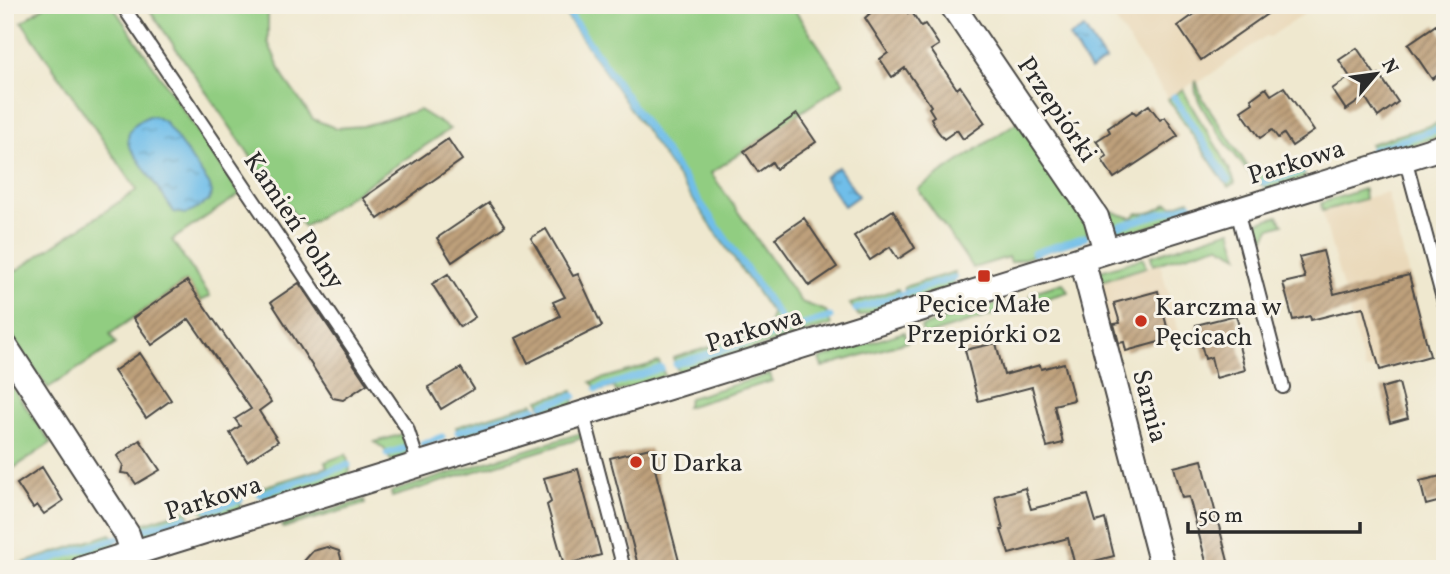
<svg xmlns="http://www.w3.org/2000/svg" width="1450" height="574" font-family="Vollkorn,serif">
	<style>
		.built { fill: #ead9ba }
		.green { fill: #91cd81; stroke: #5e7c56; stroke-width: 2 }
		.water { fill: url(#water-ripples); stroke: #4d748a; stroke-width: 2 }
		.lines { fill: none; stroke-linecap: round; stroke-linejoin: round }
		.stream { stroke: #6fbee9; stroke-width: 7 }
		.building { fill: url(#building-hatch) }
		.lane-casing { stroke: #484744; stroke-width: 16 }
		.street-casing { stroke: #484744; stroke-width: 28 }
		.lane { stroke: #fff; stroke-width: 12 }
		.street { stroke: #fff; stroke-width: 24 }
		.poi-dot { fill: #c8321e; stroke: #f7f3e8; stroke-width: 2.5 }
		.labels { text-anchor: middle; stroke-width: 6; stroke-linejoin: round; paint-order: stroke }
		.street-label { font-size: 26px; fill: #2b2b2b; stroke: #f7f3e8 }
		.poi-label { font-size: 26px; fill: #2b2b2b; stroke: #f7f3e8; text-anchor: start }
	</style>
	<defs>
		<pattern id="water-ripples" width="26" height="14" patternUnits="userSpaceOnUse" patternTransform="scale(1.75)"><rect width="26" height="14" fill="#6fbee9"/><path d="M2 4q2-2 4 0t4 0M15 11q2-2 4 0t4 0" fill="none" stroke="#5b9bbd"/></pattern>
		<pattern id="building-hatch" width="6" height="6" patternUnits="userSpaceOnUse" patternTransform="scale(1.75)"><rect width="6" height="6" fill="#bea07b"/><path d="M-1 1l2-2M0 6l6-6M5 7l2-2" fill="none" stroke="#9b8365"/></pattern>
	</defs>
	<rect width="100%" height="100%" fill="#f7f3e8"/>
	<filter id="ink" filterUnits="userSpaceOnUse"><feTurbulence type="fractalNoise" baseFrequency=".0143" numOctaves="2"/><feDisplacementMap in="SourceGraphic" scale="14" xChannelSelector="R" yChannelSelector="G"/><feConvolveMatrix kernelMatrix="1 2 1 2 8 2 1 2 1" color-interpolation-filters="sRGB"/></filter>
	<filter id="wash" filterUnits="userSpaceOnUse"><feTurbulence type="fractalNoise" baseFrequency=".00686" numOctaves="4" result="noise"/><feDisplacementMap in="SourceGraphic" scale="28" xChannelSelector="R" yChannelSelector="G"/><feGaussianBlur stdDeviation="1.57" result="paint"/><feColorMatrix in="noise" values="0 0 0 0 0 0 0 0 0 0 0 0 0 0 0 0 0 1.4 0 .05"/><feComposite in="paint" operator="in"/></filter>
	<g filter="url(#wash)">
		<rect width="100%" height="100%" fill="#efe8cf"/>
		<path class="built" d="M1105,5H1317L1270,37L1266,36L1198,83L1196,81L1168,99Z
			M1387,192L1430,356L1380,370H1365L1322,211Z
			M1160,263L1179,335L1114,354L1095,283Z"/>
		<path class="green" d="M46,5H112L240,194L172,240L210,296L201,301L186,281L110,334L116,344L48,388L5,327V278L137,190L22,22Z
			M146,5H268V42L284,78L313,119L335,128L363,126L419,110L450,129L304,227L253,160Z
			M559,5H791L844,83L711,173L801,302L826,311L831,325L678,372L673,358L767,330L772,314Z
			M1196,80L1201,96L1248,167L1267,176L1302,165L1305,178L1268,189C1252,183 1203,114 1197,96C1195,91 1195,85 1196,80Z
			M1183,89C1197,122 1223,149 1235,183L1228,187L1168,99Z
			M1445,121V135L1379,155L1373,152L1370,144Z
			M1017,122L1088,221L1087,239L1010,263L1008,257L973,268L918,189Z
			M1364,189L1365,199L1322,211L1321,203Z
			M1189,200L1190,206L1187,215L1125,234L1117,229L1101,214L1107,210L1132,218L1137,213C1150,215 1158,210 1168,203L1173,206Z
			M1278,216L1283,224L1270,228L1258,250L1251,224Z
			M1231,230L1239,256L1218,245L1153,265L1151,256Z
			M1143,258L1146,267L1095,283L1094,273Z
			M955,272L953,287L908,301L904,287Z
			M1063,283L1068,292L1030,303V295L1033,292Z
			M898,289L903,303L859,316L850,304Z
			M1002,302L1011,309L924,336L921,327Z
			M904,332L907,342L822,367L819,359Z
			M659,362L665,376L616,392L614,387L599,391L591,382Z
			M770,374L772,381L686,407L689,398Z
			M5,377L51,443L5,474Z
			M573,391L574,405L544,414L539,400Z
			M534,403L538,416L462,439L456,427Z
			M581,433L582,438L392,497L391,492Z
			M403,434L408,456L391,461L385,450L375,442Z
			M346,454L350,469L349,475L265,501L256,489L327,467L325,462Z
			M240,494L241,509L211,518L198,507Z
			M364,500L365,504L283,528L282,525Z
			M187,510L193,524L146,537L138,525Z
			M111,534L117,547L48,569H5Z"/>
		<path class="water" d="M1084,28L1105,61L1090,70L1069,37Z
			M149,116L156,117L165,122L209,184L212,192L209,201L186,214L174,212L129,146C125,130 135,122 149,116Z
			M838,167L858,196L844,206L824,177Z"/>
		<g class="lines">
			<path class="stream" d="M563,5L788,329
				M1174,97L1228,180
				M1372,150L1445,127
				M1264,182L1302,171
				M1119,226L1190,205
				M1034,253L1085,237
				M906,293L954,278
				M856,309L900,295
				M676,364L830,317
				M597,389L661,368
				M544,405L574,396
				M458,432L535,408
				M423,444L442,437
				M387,454L405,448
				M260,494L348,465
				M209,510L240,500
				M145,529L185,517
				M19,569L118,538"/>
		</g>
		<g id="blocks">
			<path class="building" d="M879,5H903L908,13L911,11L921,26L925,24L939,45L931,50L957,89L960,86L985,123L963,139L957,130L944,139L937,130L931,118L934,116L929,108L931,106L905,68L892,77L880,59L888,53L865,18Z
				M1207,5H1280L1201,60L1178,26Z
				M1436,25L1445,38V70L1432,79L1408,44Z
				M1357,48L1376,76L1379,74L1398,102L1378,117L1365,97L1346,110L1332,89L1350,77L1339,60Z
				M1284,87L1314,131L1292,146L1284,134L1278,138L1272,130L1260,138L1241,111L1253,103L1251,99L1266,88L1271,95Z
				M1149,105L1160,120L1165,117L1178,136L1114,178L1102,160L1107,156L1096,141L1110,132L1108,128L1133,111L1136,114Z
				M797,114L816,142L776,169L772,162L758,172L744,151Z
				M448,139L462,160L378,219L363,198Z
				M489,203L505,226L452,262L437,238Z
				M893,210L915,248L898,259L890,247L870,260L854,236Z
				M804,218L837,267L809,286L775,238Z
				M546,229L573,276L578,274L602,326L528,363L516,338L560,316L553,302L565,297L531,238Z
				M1323,251L1334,294L1409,275L1430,356L1380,370L1363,307L1311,320L1310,316L1293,320L1283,283L1305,278L1299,257Z
				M448,274L475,317L460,327L432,284Z
				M187,281L271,402L259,411L278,441L247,461L230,433L240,426L235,419L251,409L189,319L152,345L133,318Z
				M299,283L367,384L343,400L333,398L271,302Z
				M1158,291L1170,339L1126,351L1124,342L1119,343L1114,324L1120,323L1114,303Z
				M1236,315L1242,338L1238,339L1240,350L1245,370L1216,378L1211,357L1205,359L1196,325Z
				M996,343L1004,375L1040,365L1041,369L1064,363L1074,400L1054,405L1063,443L1047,447L1032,387L978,401L965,350Z
				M140,353L171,400L146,418L114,371Z
				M461,368L474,389L441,409L428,387Z
				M1399,383L1408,418L1390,423L1381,388Z
				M140,440L160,470L136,484L129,474L121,473L123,465L117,456Z
				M650,448L654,465L681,569H639L610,458Z
				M1202,460L1210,491L1230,569H1208L1189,497L1182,498L1174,467Z
				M42,467L63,501L44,514L37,505L33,508L17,484Z
				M578,469L601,555L564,565L547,505L551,502L544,478Z
				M1445,475V500L1426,505L1420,481Z
				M1025,488L1031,509L1088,495L1096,522L1105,519L1114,556L1075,566L1068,538L1009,554L1001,530H1003L995,496Z
				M327,547L339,551L344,569H297L313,551Z"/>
		</g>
	</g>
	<g filter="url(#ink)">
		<use href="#blocks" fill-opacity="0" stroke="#484744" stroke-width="2"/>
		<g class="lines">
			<defs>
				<path id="lane" d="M122,5L407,428L419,465
					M1405,158L1445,306
					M1237,211L1283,387
					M583,413L624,569"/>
				<path id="street" d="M952,5L1096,217L1106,251
					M1082,259L1163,569
					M5,346L127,534L133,552
					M82,569L1445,146"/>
			</defs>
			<use href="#lane" class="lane-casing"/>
			<use href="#street" class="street-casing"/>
			<use href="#lane" class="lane"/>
			<use href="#street" class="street"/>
		</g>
	</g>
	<g class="poi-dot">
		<rect x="977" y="269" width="14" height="14" rx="3.5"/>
		<circle cx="1141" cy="321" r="7"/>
		<circle cx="636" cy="462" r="7"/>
	</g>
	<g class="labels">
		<g class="street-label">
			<text transform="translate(1058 109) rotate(56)" y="9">Przepiórki</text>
			<text transform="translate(1296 161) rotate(-17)" y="9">Parkowa</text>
			<text transform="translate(295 220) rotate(56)" y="9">Kamień Polny</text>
			<text transform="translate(754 329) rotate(-17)" y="9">Parkowa</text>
			<text transform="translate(1151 406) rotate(75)" y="9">Sarnia</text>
			<text transform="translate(213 497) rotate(-17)" y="9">Parkowa</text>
		</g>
		<g class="poi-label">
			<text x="984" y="312" text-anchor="middle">Pęcice Małe<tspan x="984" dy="30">Przepiórki 02</tspan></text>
			<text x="1155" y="315">Karczma w<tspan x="1155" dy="30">Pęcicach</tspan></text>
			<text x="650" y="471">U Darka</text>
		</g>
	</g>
	<rect width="1450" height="574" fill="none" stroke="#f7f3e8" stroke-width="28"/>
	<g transform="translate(1376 74) rotate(61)" stroke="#f7f3e8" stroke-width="5" paint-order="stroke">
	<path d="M0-5L12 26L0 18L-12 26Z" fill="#2b2b2b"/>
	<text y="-10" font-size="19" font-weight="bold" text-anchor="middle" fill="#2b2b2b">N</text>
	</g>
	<path d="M1188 522v10h172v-10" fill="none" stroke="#2b2b2b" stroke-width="3.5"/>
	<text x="1198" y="522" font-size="21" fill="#2b2b2b" stroke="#f7f3e8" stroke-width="5" paint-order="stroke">50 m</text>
</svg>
